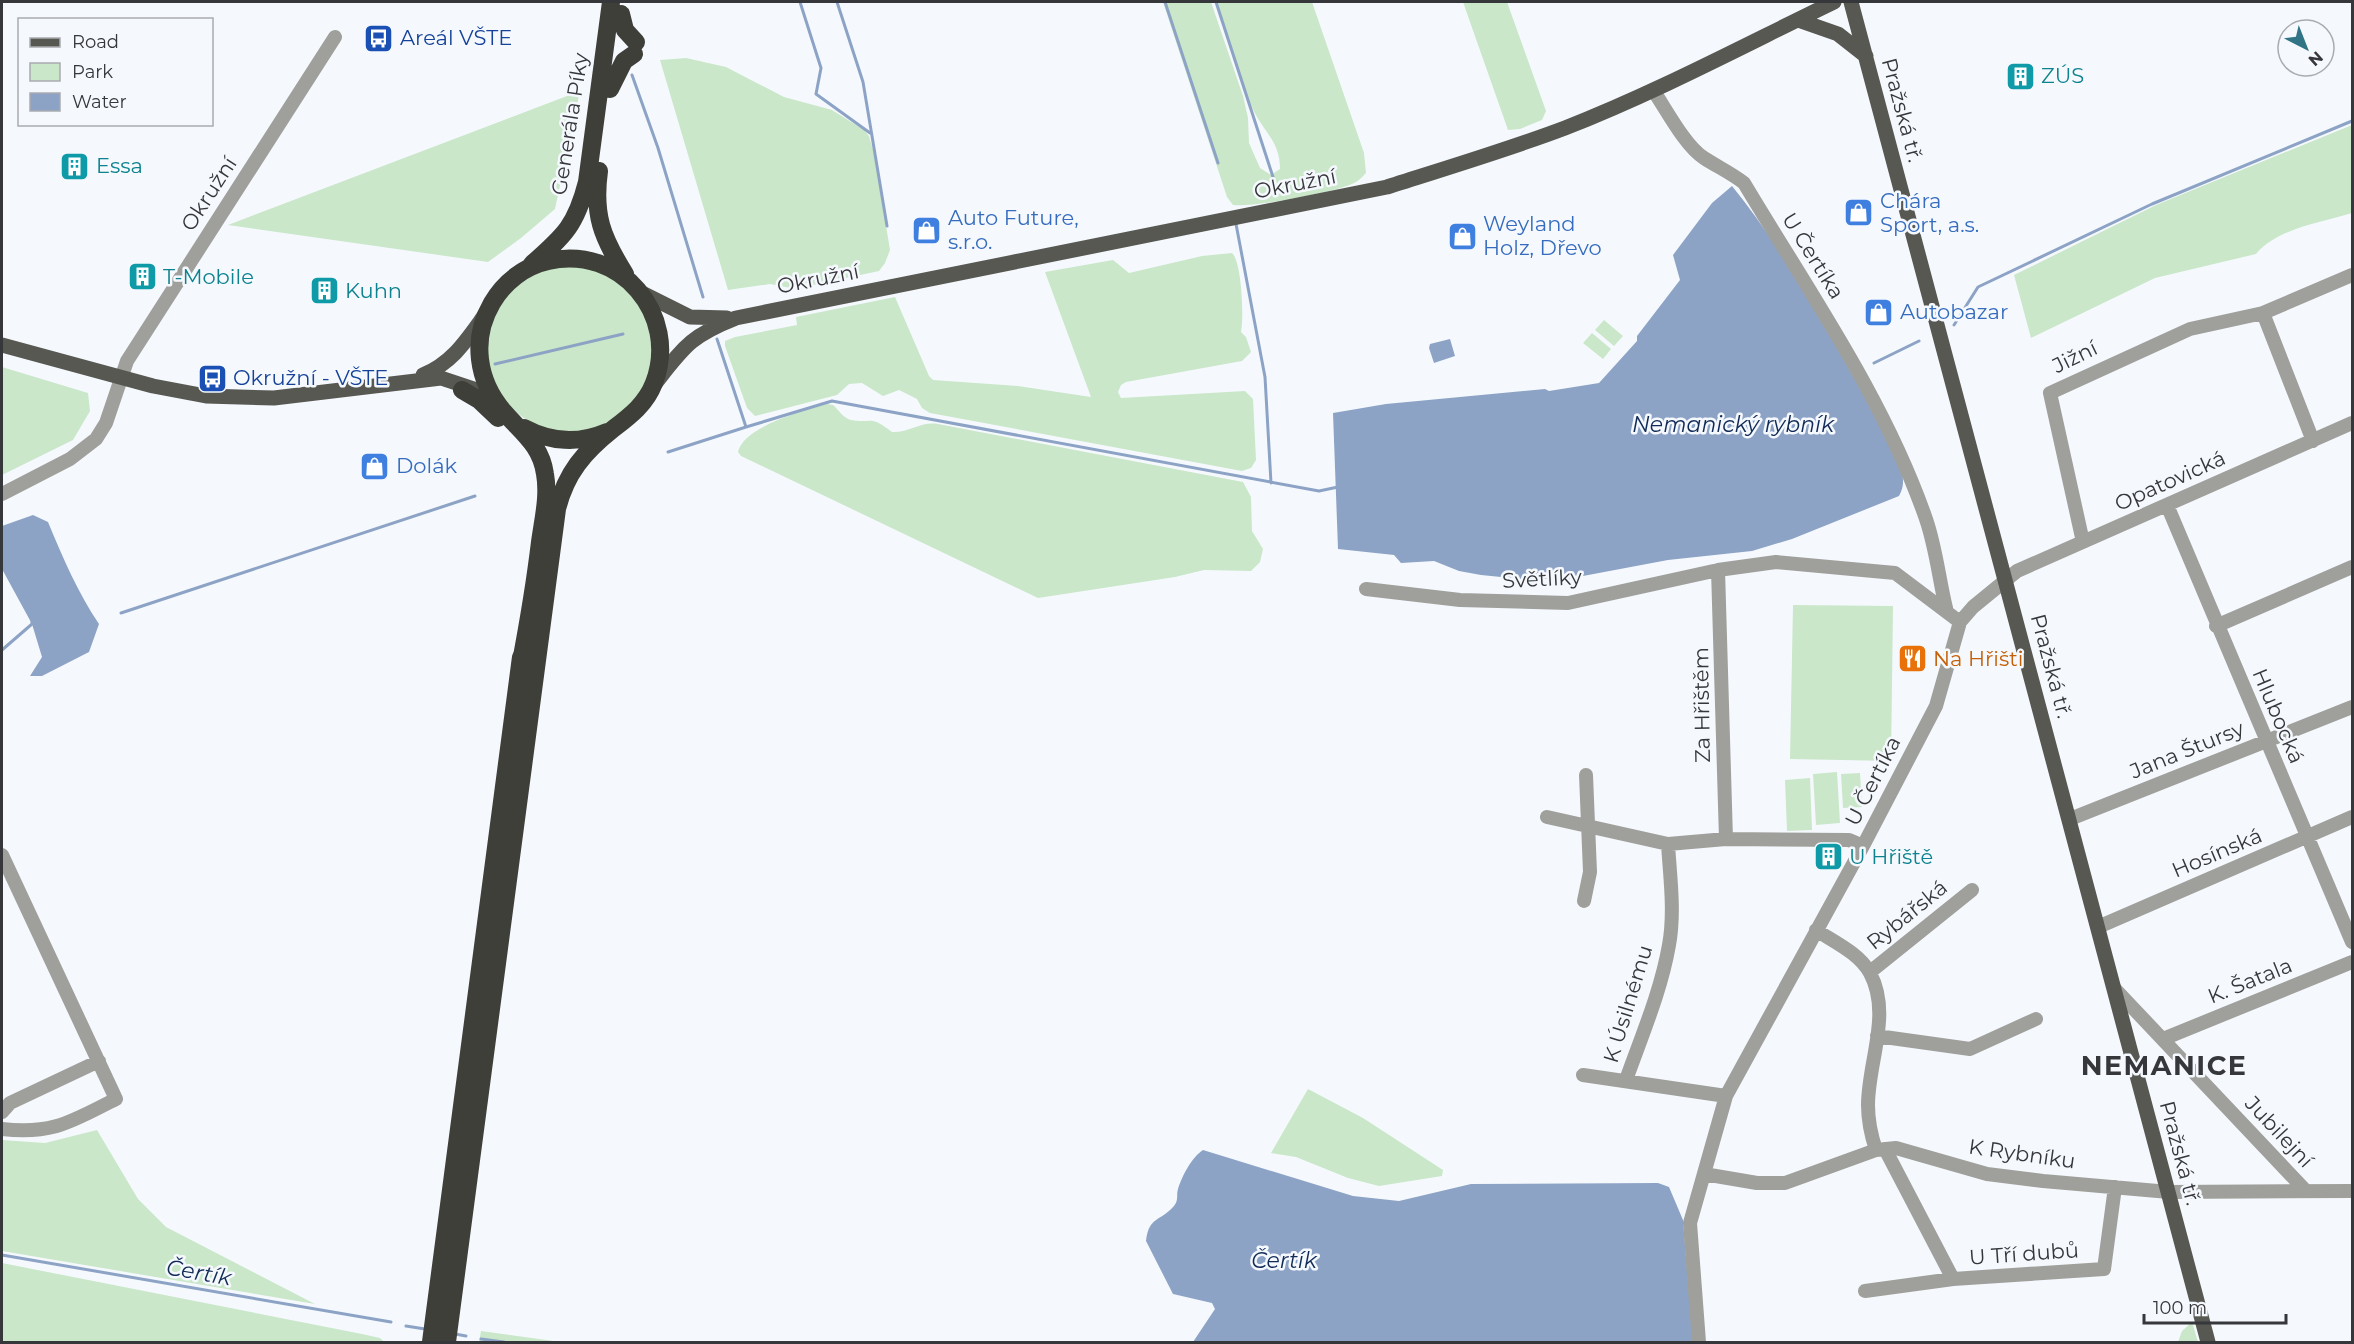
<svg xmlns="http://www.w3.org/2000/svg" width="2354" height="1344" font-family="Montserrat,sans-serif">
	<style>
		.green { fill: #cae7c9 }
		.water { fill: #8da3c5 }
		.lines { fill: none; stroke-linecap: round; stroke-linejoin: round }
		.stream { stroke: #8da3c5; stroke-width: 3 }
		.minor { stroke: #9fa09c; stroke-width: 14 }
		.major { stroke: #575852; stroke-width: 15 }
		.highway { stroke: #3e3f39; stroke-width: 18 }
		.labels { text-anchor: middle; stroke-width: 5; stroke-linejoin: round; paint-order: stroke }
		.transit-label { font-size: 21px; fill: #164399; stroke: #f5f9fe; text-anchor: start }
		.culture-label { font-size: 21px; fill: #0d838f; stroke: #f5f9fe; text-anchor: start }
		.street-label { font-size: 21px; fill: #36373a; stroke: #f5f9fe }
		.shop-label { font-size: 21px; fill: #366cbe; stroke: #f5f9fe; text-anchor: start }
		.food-label { font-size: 21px; fill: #c56008; stroke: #f5f9fe; text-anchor: start }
		.water-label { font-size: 22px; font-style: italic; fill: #112b57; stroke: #f5f9fe }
		.district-label { font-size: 27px; font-weight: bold; letter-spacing: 1.5px; fill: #36373a; stroke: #f5f9fe }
	</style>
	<rect width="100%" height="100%" fill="#f5f9fe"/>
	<path class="green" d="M1163,2H1211L1243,96L1248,118L1249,143L1260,168L1271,175L1280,169C1280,140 1262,131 1252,107C1236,74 1229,36 1217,2H1312L1364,153L1366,173C1362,177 1358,182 1352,184C1334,192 1251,208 1233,205L1227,197Z
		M1463,2H1507L1546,111L1542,120L1520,129L1508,130Z
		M686,58L726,67L784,97L832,110L864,130L869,136L874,153L890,250L885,263L879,271L813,285L791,288L770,284L728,290L660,60Z
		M580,91L555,209L521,238L488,262L228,225Z
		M2352,125V213C2320,223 2278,228 2256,254L2155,278L2031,338L2014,275L2156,205Z
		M1232,253C1242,262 1244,318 1241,332L1246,337L1251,352L1242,361L1126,382L1121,385L1118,392L1121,398L1245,391L1253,399L1256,460L1251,468L1242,471L930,413L922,408L917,399L899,390L883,396L862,383L849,384L837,395L755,416L747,408L725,346V341L735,337L797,325L796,317L895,297L929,376L933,380L1018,386L1091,397L1045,272L1113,260L1129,273L1202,256Z
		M487 349a83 83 0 1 1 166 0a83 83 0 1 1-166 0Z
		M1604,320L1623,336L1614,346L1595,330Z
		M1592,333L1611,349L1603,359L1583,343Z
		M2,367L88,393L90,411L73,440L2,475Z
		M827,404L833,405C839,410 843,418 851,420C873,424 869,414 892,432C909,433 921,421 938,424L1243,482L1251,497L1252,531L1263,549L1260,562L1251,571L1204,570L1175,577L1038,598L741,456L738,452C744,426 803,411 827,404Z
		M1793,605L1893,606L1891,761L1790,759Z
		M1837,772L1840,823L1816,825L1813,774Z
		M1860,773L1862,807L1843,808L1841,774Z
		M1810,778L1812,830L1787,831L1785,780Z
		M1308,1089L1363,1118L1443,1170L1442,1176L1379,1186L1348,1178L1296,1157L1271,1153Z
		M97,1130L138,1199L166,1227L315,1304L2,1251V1140L45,1143Z
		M2,1263L362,1334L380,1338L384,1342H2Z
		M2192,1322L2198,1342H2178L2182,1331Z
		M481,1331L561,1342H479Z"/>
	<path class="water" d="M1732,186C1779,244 1816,311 1853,376C1870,405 1892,437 1901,470C1904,480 1904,487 1899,496L1792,539L1752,551L1668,560L1567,579H1521L1481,575L1459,571L1434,561L1401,563L1394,555L1338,549L1333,413L1386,404L1545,389L1549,391L1599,383L1637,341V336L1680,280L1673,255L1712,203Z
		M1450,339L1455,356L1434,363L1429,348L1430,344Z
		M33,515L48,522C63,558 78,593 99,624L89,652L42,676H30L42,657L32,624L2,569V526Z
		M1203,1150L1353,1196L1399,1201L1471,1184L1658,1183L1669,1187L1683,1220L1693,1342H1193L1215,1309L1212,1303L1173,1294L1146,1241C1149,1216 1160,1222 1174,1206C1179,1200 1176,1195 1178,1189C1182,1176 1192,1157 1203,1150Z"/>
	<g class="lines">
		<path class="stream" d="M800,2L821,68L816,94L870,133
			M837,2L863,82L887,226
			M1165,2L1218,163
			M1216,2L1273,177
			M632,75L658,148L703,297
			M1236,224L1265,377L1271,483
			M1954,325L1978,287L2152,204L2352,121
			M717,339L746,427L832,401L1319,491L1338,487
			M1874,363L1919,341
			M495,364L623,334
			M668,452L746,427
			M121,613L475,496
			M2,650L32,624V621
			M2,1255L391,1322
			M406,1326L425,1329
			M455,1334L466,1336
			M481,1339L504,1342"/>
		<path class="minor" d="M1653,90C1666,109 1685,146 1704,158C1718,167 1731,173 1744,183C1809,292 1884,398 1926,519C1936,548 1939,579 1946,608
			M2263,313L2352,275
			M2,494L70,459L96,439L106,423L127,361L335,37
			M2167,505L2352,942
			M2083,542L2050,393L2190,329L2263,313L2313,441
			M1718,570L1726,839
			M1366,589L1460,600L1568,603L1718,570L1776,562L1895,573L1960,622
			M2216,626L2352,567
			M1547,817L1668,844L1726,839L1849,840L1863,846
			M2070,819L2352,707
			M2,855L116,1099C72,1121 53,1135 2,1129
			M1584,901L1590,872L1586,775
			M2098,927L2352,817
			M1816,930C1834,942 1859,953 1870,973C1892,1014 1868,1062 1868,1105C1868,1121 1871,1135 1876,1150
			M1870,972L1972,890
			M2115,989L2306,1191
			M1877,1036L1970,1049L2036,1019
			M2163,1039L2352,962
			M1583,1075L1726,1096
			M1626,1080C1642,1035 1661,991 1669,945C1675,912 1670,877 1668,844
			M2,1112L10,1103L99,1061
			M1885,1149L1953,1279
			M1704,1174L1757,1183H1785L1876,1150L1896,1148L1987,1174L2043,1181L2169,1192L2352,1191
			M1865,1291L1953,1279L2104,1269L2115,1187
			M1699,1342L1690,1223L1726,1096L1863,846L1936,706L1960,622L1973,607L2017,571L2352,423"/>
		<path class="major" d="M1851,2L2208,1342
			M1798,20L1838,34L1866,56
			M642,293L690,317L727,318
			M2,345L153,386L206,396L274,398L441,378L477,390
			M423,375C452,363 466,341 484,316
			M654,385C684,347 690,336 736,318L1387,187C1446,168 1507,150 1565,128C1657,92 1745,45 1834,2"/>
		<path class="highway" d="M621,14L625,30L636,42
			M610,89L624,61L634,54
			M599,171C593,215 602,237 625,274
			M532,264C565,235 576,225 587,182L611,2
			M462,390L479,400L498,418
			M524,428C550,442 579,444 607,432
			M431,1342L521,657
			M447,1342L557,509C566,473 584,452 613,429C630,416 646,404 654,383C680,315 620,244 548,261C525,266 504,282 492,303C471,339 477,381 504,412C522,433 541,445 545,474C549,496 543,520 540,542C535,584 528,625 520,667"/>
	</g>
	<defs>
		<symbol id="bus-square" viewBox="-11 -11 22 22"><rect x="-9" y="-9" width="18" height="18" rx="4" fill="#1a4fb4" stroke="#f5f9fe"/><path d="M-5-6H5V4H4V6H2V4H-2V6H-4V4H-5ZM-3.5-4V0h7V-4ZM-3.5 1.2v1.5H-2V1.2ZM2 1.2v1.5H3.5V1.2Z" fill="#fff"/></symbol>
		<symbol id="building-square" viewBox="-11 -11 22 22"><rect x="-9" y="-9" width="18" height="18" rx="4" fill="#0f9aa8" stroke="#f5f9fe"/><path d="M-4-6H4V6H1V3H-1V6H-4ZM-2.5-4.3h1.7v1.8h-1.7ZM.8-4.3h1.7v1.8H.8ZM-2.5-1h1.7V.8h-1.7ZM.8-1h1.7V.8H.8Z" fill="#fff"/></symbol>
		<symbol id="shop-square" viewBox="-11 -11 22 22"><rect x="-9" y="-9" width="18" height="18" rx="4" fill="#3f7fe0" stroke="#f5f9fe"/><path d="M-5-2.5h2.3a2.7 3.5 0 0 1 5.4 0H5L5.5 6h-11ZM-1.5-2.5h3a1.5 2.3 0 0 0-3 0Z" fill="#fff"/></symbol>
		<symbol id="restaurant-square" viewBox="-11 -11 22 22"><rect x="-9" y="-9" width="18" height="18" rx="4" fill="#e8710a" stroke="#f5f9fe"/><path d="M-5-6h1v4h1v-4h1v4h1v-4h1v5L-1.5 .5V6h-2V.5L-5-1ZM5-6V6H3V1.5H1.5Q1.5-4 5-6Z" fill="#fff"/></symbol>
	</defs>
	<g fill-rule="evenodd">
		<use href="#bus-square" x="362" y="22" width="33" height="33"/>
		<use href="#building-square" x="2004" y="60" width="33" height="33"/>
		<use href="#building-square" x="58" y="150" width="33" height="33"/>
		<use href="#shop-square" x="1842" y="196" width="33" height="33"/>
		<use href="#shop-square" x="910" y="214" width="33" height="33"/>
		<use href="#shop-square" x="1446" y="220" width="33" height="33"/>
		<use href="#building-square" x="126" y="260" width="33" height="33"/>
		<use href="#building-square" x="308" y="274" width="33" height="33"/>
		<use href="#shop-square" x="1862" y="296" width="33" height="33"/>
		<use href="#bus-square" x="196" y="362" width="33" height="33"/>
		<use href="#shop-square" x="358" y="450" width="33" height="33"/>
		<use href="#restaurant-square" x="1896" y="642" width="33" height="33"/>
		<use href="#building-square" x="1812" y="840" width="33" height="33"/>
	</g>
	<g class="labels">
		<g class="transit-label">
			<text x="400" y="45">Areál VŠTE</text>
			<text x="233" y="385">Okružní - VŠTE</text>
		</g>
		<g class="culture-label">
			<text x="2041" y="83">ZÚS</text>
			<text x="96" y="173">Essa</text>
			<text x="163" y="284">T-Mobile</text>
			<text x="345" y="298">Kuhn</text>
			<text x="1849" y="864">U Hřiště</text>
		</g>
		<g class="street-label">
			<text transform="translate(1902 110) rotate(75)" y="7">Pražská tř.</text>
			<text transform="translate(570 124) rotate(-81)" y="7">Generála Píky</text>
			<text transform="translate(1295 184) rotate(-11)" y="7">Okružní</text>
			<text transform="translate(209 194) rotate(-57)" y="7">Okružní</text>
			<text transform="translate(1813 256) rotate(58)" y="7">U Čertíka</text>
			<text transform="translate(818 279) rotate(-11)" y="7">Okružní</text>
			<text transform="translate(2075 357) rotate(-26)" y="7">Jižní</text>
			<text transform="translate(2170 481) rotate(-24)" y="7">Opatovická</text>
			<text transform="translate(1542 579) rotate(-3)" y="7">Světlíky</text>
			<text transform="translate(2051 666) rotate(75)" y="7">Pražská tř.</text>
			<text transform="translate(1702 705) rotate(-91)" y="7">Za Hřištěm</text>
			<text transform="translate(2278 716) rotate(67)" y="7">Hlubocká</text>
			<text transform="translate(2187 750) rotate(-22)" y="7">Jana Štursy</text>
			<text transform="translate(1873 781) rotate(-63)" y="7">U Čertíka</text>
			<text transform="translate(2217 853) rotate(-23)" y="7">Hosínská</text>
			<text transform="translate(1907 915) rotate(-39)" y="7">Rybářská</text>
			<text transform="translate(2250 981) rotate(-22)" y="7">K. Šatala</text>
			<text transform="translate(1628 1004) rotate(-73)" y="7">K Úsilnému</text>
			<text transform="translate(2279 1132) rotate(47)" y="7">Jubilejní</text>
			<text transform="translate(2180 1153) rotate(75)" y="7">Pražská tř.</text>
			<text transform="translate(2022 1154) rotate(8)" y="7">K Rybníku</text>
			<text transform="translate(2024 1254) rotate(-4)" y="7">U Tří dubů</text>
		</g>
		<g class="shop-label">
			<text x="1880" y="208">Chára<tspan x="1880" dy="24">Sport, a.s.</tspan></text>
			<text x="948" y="225">Auto Future,<tspan x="948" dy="24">s.r.o.</tspan></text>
			<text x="1483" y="231">Weyland<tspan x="1483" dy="24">Holz, Dřevo</tspan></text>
			<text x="1900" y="319">Autobazar</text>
			<text x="396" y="473">Dolák</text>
		</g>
		<g class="food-label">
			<text x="1933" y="666">Na Hřišti</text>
		</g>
		<g class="water-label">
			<text x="1733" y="432">Nemanický rybník</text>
			<text x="1284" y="1268">Čertík</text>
			<text transform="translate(199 1272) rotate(10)" y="8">Čertík</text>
		</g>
		<g class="district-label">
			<text x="2164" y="1075">NEMANICE</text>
		</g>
	</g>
	<rect width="2354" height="1344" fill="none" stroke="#36373a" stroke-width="6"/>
	<rect x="18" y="18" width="195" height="108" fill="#f5f9fe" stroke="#a9abb0" stroke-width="1.5"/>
	<rect x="30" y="38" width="30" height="9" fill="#575852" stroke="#a9abb0" stroke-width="1.5"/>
	<text x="72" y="48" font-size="18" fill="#36373a">Road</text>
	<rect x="30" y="63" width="30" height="18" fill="#cae7c9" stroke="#a9abb0" stroke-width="1.5"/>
	<text x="72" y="78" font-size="18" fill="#36373a">Park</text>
	<rect x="30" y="93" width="30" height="18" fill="#8da3c5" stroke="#a9abb0" stroke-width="1.5"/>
	<text x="72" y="108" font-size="18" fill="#36373a">Water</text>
	<g transform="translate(2306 48) rotate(138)"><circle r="28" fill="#f5f9fe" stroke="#a9abb0" stroke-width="1.5"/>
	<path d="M0-4.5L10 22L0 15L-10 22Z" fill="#317485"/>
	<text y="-9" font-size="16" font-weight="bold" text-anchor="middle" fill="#36373a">N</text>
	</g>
	<path d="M2144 1314v9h142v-9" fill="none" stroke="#36373a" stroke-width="3"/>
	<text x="2153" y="1314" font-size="18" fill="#36373a" stroke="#f5f9fe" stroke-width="4.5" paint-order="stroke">100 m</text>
</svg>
